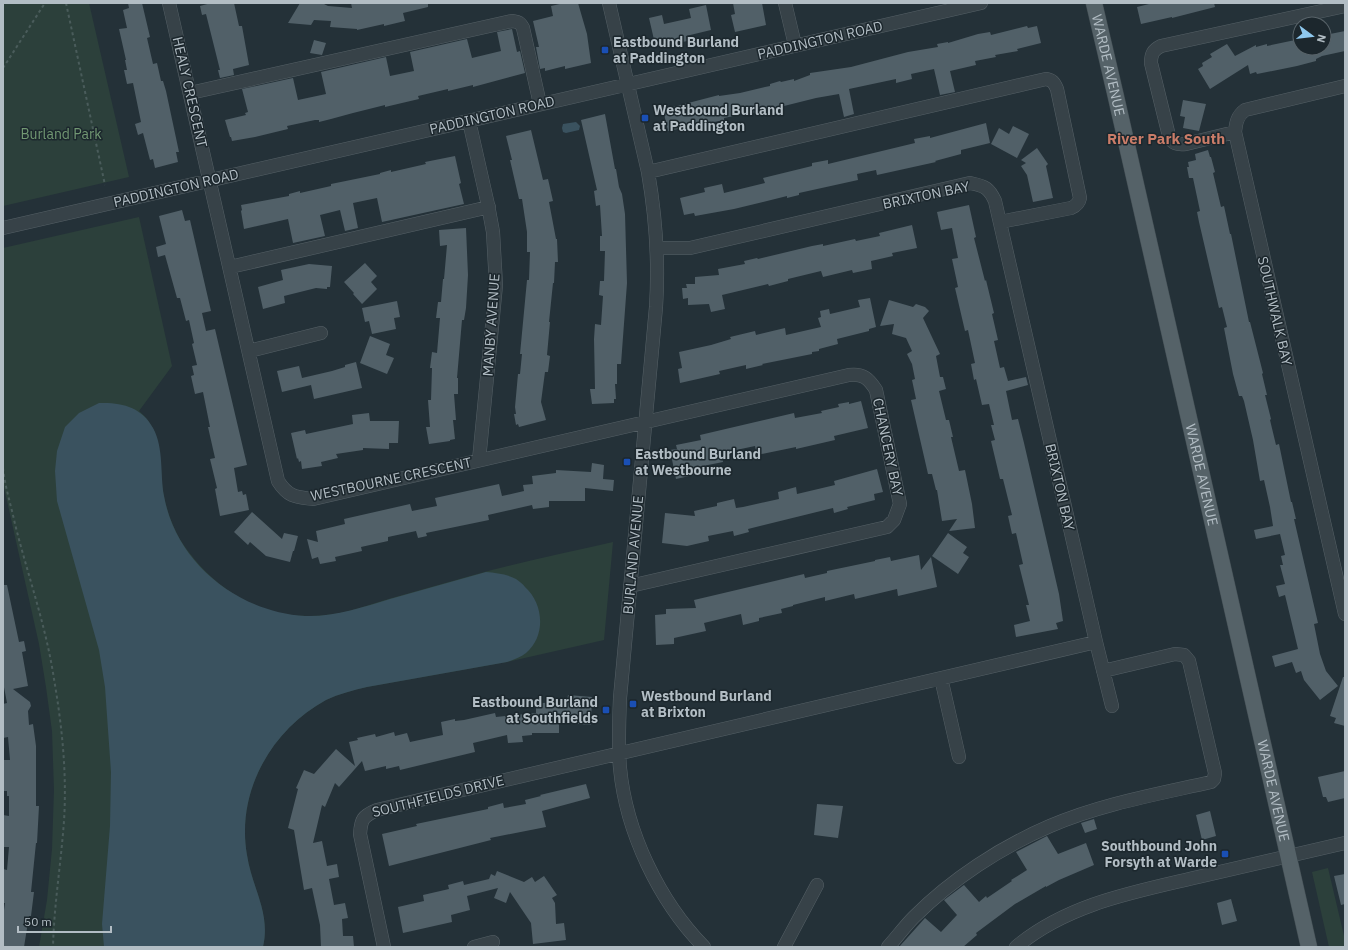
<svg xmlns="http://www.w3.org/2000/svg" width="1348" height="950" font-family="'IBM Plex Sans',sans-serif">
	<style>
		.green { fill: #2c403b }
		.water { fill: #3a525f }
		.building { fill: #516068 }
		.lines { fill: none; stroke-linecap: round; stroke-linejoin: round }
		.minor-casing { stroke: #556066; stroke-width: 14 }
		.major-casing { stroke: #434e54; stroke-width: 17 }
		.path { stroke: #4a5c5b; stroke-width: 2; stroke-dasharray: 3 3; stroke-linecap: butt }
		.minor { stroke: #374248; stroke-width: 13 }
		.major { stroke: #556268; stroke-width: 16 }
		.transit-dot { fill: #1a4fb4; stroke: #1c272d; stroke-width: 1.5 }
		.labels { text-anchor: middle; stroke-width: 3; stroke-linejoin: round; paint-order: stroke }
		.street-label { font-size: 14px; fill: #b2bdc4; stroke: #1c272d }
		.poi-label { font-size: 14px; font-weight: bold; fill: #b2bdc4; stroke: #1c272d; text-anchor: start }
		.park-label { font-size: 14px; fill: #729873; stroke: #1c272d }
		.neighbourhood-label { font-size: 15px; font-weight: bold; fill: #ca7c68; stroke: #1c272d }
	</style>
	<rect width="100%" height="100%" fill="#243138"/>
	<path class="green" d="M3,3H89L129,177L3,206Z
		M139,217L172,366L139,411C166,433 158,466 164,496C167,512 174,530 183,544C216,592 266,622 326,615C346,613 366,606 385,600C413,592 442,584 470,576C517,563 565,553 613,542L604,640L507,662L367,687C353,690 339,694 326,700C271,730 236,792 247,855C252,888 271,913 263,947H39L47,900L52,849L54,790L52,731L46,687L39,644L3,483V248Z
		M1328,868L1345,940V947H1329L1312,872Z"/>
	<path class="water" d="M576,122L580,126L579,130L566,133L563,132L562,128L563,124Z
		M99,403C121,402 142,407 153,428C164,448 160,474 164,496C176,563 238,612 305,616C334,617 363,607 390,599C422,590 454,581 486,572C496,573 507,574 516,579C519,581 523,584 525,587C544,604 546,636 526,653C521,657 513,660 507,662L367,687C353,690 339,694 326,700C271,730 236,792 247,855C252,888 271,913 263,947H104L102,924L110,826L111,772L105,687L99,650L57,501L55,471L57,451L65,427L79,413Z"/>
	<path class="building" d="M128,3H142L150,37L147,38L153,64L157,63L161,81H163L166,91L179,152H176L178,162L155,168L153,159L150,160L143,133L138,135L135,124L141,122L133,83L127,84L124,70H127L125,60H126L119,29L127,28L123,10L129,8Z
		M211,3H234L239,26H242L249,65L233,69L234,75L220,78L218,70H220L206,14L202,15L200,6Z
		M300,3H322L328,6L352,8L351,3H428V7L403,13L405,21L384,26V24L357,30V29L330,27L331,21L314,20L311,25L288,23Z
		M564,3H578L587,34L591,63L565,69V66L545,71V68L540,69L536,47H539L533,21L553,16L551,6Z
		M733,3H762L766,25L735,32L731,15L735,14Z
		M1153,3H1214L1215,7L1172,18V17L1141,24L1137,7Z
		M706,5L711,30L686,36L687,41L674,44L673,41L658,45V44H655L649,18L662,15L664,24L691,18L689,9Z
		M1027,26L1028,28L1037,26L1041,43L1017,49L1018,51L995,55L996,57L975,61L976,65L950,71L955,92L940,95L934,69L911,74L912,79L896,83V79L849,89L854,114L844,117L839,94L816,98L772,109L753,113V112L724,118V120L704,124V127L689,131L688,127L668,131L664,114H665V109L719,95V96L740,93L765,87L770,86V84L780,81L781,82L794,79V81L810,75V73L851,67L908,52L938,47L937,44L948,42V43L978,34L990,32L991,35Z
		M512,29L517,52L520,51L525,73L473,87V85L448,91V89L418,96L419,99L385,107V105L353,113L331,119L319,122V120H315L287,126L288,129L255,137L232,141L231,137H230L225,120L246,115L245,113L248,112L242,89L293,78L298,100L326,94L321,72L386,57L390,76L414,71L410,52L467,39L472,58L501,51L497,32Z
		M1345,31V51L1322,56L1316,59V61L1297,66L1257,74L1256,72L1250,74L1248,65L1210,89L1198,69L1203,66L1202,63L1212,57L1210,54L1227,44L1235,56L1256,45V47L1267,44V46L1300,39V48H1326L1324,40L1331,38L1330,34Z
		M314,40L326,43L322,55L310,53Z
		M1183,100L1206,104L1199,131L1183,128L1185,117L1180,116Z
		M605,114L615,169H616L619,187L622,194L625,214L627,283L621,364H617V384H615L616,399H614V403L592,404L590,389H595L594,339L595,324L601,325L603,296L599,295L600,281H604L605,251H600V236H602L600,205L596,206L594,191L597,190L581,120Z
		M986,123L990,143L961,150V154L935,161L936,162L877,175L876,170L857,174L858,180L799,193V195L787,198V196L734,209L695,216L694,213L684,215L680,198L705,192L704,188L722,184L724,193L765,183L763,178L812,166V163L828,160V164L915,143L914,139L930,136V138Z
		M1013,126L1029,134L1017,158L991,144L999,128L1009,134Z
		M531,130L543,180L548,179L553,201L549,202L556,239H557L558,262H555L554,283H553L549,322H550L547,355L550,356L548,372H545L541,402L546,420L519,427L518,424L516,425L514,414H516L515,407L518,374H520L522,354H520L527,280H529L530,252H527V232L522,199H519L510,160H512L506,136Z
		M1037,148L1048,164L1046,166L1053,198L1033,202L1027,175L1021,166L1026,163L1021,160Z
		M1208,150L1210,157H1211L1215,172L1213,173L1221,207L1224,206L1230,234H1231L1249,322H1250L1263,373L1262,374L1267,395H1265L1271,419L1270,420L1276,445L1279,444L1291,502H1292L1296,519H1294L1318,623L1314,624L1320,654L1326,671L1338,686L1320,700L1304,680L1301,671L1296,673L1292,662L1275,667L1272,656L1298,649L1285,595L1279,597L1276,586L1285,584L1280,565H1283L1281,556L1285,555L1280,534L1256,539L1254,530L1273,526L1270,507L1264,480L1260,481L1253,440L1244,401L1242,396H1239L1233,374L1224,328L1227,327L1222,307L1219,308L1199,222L1197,212L1200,211L1193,178H1189L1187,167H1189L1188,162L1196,160L1195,154Z
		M455,156L461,183L459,184L464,204L382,222L377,198L353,203L358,228L345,231L340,210L320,215L325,236L293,243L288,219L244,229L241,211L242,210L241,205L289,196V194L300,191V193L331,186V184L380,174V173L391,170V172L426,164L425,162Z
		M969,205L976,237L974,238L985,281L986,280L994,313L992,314L998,340L994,341L1000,368L1004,367L1008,381L1026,377L1028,385L1006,391L1012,420L1018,419L1024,443L1059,594L1063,621L1056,623L1058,629L1016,637L1014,625L1030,621L1026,605H1029L1019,565L1023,564L1016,533L1012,534L1008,516L1012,515L1003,479H1000L991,441L995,440L991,425H994L989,404L982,405L976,379L974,380L971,364L975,363L968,330L965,331L955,288L958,287L952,259L958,258L952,228L941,230L937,212Z
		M182,210L185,221L190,220L211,311L202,313L206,331L215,329L247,465L234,468L238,492L242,491L243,495L246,494L249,510L220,516L215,489L217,488L210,459L215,458L208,427H210L203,392L195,394L191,376L194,375L192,366L197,365L192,344L194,343L189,320L186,321L180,298H177L165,255L158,257L156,247L166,244L159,216Z
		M912,225L917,248L892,253L893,256L871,261L872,269L853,273L852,270L823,277L821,271L788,279V281L769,286L768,284L722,295L725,309L711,312L709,304L688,305V298L683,299L682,288H687L686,284H695V277L719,275L718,269L745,264L744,261L757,258L758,259L812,246L823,244V246L855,239L856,241L880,236L879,233Z
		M466,228L468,275L466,308L464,320H462L457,378H458V394H454L456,420H453L455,439L450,440V441L429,444L426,427H430L428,400H431L432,368H430L432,352L437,353L440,318H436L438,302H441L443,279H444L447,245L440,246L439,230Z
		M365,263L377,276L371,282L377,289L362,304L353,294L354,293L344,282Z
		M309,264L332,266L330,287H327V289L316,288L284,296L285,303L263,309L258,287L283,280L281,270Z
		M870,298L876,327L869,329V331L837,339L838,344L819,349V351L812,352V354L762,364L763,365L746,369V365L719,371L720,374L680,383L678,369L682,368L679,352L711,345L731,339L730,337L755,331L756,335L785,328L786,335L821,327L818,318L821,317L820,311L829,309L830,314L860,307L858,300Z
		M889,300L913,307L916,304L925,307L929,311L923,318L940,354L936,356L940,377H943L946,389L939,391L946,420H949L953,437H951L959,471L965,470L972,504L975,528L949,531L957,519L942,521L937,490H936L932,474H928L911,400L916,399L912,380L915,379L912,364L907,354L912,351L906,338L892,334L894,324L880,326Z
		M397,301L400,317L394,318L396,329L372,334L369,321L365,322L362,308Z
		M370,336L390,344L386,355L394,358L387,374L360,363Z
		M356,362L362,388L314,399L311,385L282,392L277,371L299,366L302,378L332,371L345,367V365Z
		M861,401L868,428L834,436L835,440L796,449V447L757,455L755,446L722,453L723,462L693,468L694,475L676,479L670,450L677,449L676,445L701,440L700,435L794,413L795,418L822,413L821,411L839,407L838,404L849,402V404Z
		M369,413L370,421H399L398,443H389V449L363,448V450L336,454L338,458L321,462L322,466L302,469L301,461L299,462L298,458L297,459L291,433L305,430L306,434L353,424L352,415Z
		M592,463L604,465L603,479L614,480L613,491L585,488V501H549V507L533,509L532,505L488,515L489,520L426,533L427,536L418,538L416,531L388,537V541L361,547L362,551L335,557L336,561L320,564L318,557L312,559L307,539L318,542L316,531L345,524L344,519L410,504L412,511L437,506L435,498L499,484L502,496L524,491L523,485L533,484L532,476L556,473V470L591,472Z
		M877,469L883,492L874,494L875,500L847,507L848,509L834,513L833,508L748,529L749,532L734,536L733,531L708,536L709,541L687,546L662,543L665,513L695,516L694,511L717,506V503L734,499L736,508L743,507L779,499L778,492L796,487L797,494L835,485L834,481Z
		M252,512L282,539L284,533L298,536L294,551H293L290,562L266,556L250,542L248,545L234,532Z
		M948,533L967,547L963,553L969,557L958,574L932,556Z
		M919,555L921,570L931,557L937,587L898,596L897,589L855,599L854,594L825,601V597L793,605V606L781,609L782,613L759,618V621L743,625L741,614L704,623L706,631L674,638V644L656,645L655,615L666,614V609L696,608L694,600L711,596L804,574L805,578L827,573V571L875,561V560L890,557L891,561Z
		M3,585H7L19,642L24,641L26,651L22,652L28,686L13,689L30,702L31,706L28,711L29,725L33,724L36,746V806H39L37,843H36L31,892H34L31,916H29L24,947H3V917L5,903H3V869L7,870L9,847H3V815L9,816V796H7V791H3V760H10L8,737L3,738V704L7,703L3,682Z
		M1343,677H1345V726L1334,723L1336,718L1330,716Z
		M568,695L592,697L591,725L578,724V722L559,720V733H532V735L522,736L523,742L508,743L507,735L473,743L475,752L400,770L399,766L386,769V766L365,771L362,761L339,787L335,783L325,807L322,805L313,843L322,841L327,866L337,864L339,877L329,879L334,905L345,903L348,918L342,919L343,936H353L354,947H321L320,925L312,888L304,890L294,830L288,828L298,789L296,788L304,770L314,774L336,749L355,766L349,742L358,740L357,738L375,734L376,737L394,732L395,736L407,733L410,742L443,735L441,722L455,719V721L464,720L495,713L496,717L536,713V705H542V703L567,702Z
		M1345,771V798L1328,802L1326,797H1323L1318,777Z
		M586,784L590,798L542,811L546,827L490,838L491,840L389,866L382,834L417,826L416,824L488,809V807L503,803L504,808L526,804L525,800L541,796L540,795Z
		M817,804L843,806L838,838L814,835Z
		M1210,811L1216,836L1202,840L1196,815Z
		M1094,819L1097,829L1085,833L1081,823Z
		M1047,836L1058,854L1086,843L1094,865L1059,880L1046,887V886L1015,904L976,933L977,935L963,947H899L925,918L941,932L957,915L944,900L964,885L979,902L986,896L987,898L1012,881L1011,880L1027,870L1016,852Z
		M497,871L524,882L532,877L535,882L544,876L557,895L552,898L555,903L556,924L564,923L566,940L533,944L531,923L510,892L506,903L494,898L498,888L467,896L470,910L451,915L452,922L403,933L398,907L424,901L423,895L449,889L448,885L463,881L464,885L489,879L491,874L495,876Z
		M1345,874V904L1341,905L1334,876Z
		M1231,899L1237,921L1222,925L1217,903Z"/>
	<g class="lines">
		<defs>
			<path id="minor" d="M169,3L278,481C288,497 296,497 313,499L849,375C863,373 869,379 876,390L900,504L894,520L887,527L630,586
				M609,3L648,172C656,218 659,261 656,307L620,698C619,722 618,745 620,768C626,832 659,901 704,947
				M785,3L795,45
				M1345,86L1245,110C1237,116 1236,123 1235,132L1345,614
				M190,93L512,21C518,22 520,22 523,28L540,104
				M469,121L488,205L493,232L496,285L479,460
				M1235,132L1186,144C1177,145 1173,144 1169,136L1151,63C1151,54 1153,50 1161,46L1345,6
				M648,172L1046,79C1052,80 1054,82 1057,89L1080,198C1079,203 1076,206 1071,208L1000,222
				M3,228L981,3
				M657,248H690L970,183C985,186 989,188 995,201L1096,642L1112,706
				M230,267L489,207
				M249,351L321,333
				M941,678L959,757
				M384,947L360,834C361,819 363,816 377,810L1096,642
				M474,947L493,942
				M784,947L817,885
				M888,947C897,937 905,926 914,917C952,879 1001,847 1050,826C1101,804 1158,794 1211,782L1214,779L1215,773L1189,661L1184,655L1175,654L1103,671
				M1016,947C1067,904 1134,892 1198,877C1247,866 1296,854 1345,843"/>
			<g id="major">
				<path id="s1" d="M1094,3L1116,97L1309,947"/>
			</g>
		</defs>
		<use href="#minor" class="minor-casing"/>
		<use href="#major" class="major-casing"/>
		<path class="path" d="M66,3L105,185
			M3,68L45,3
			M3,468C5,487 11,505 15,524C28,576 46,626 54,679C62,726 67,773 64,821C61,863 54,905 53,947"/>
		<use href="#minor" class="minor"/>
		<use href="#major" class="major"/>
	</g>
	<g class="transit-dot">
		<rect x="601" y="46" width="8" height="8" rx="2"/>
		<rect x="641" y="114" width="8" height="8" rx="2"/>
		<rect x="623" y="458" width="8" height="8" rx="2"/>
		<rect x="629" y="700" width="8" height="8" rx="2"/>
		<rect x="602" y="706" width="8" height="8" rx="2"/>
		<rect x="1221" y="850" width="8" height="8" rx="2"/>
	</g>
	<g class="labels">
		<g class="street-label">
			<text transform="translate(820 40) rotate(-13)" y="5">PADDINGTON ROAD</text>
			<text dy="5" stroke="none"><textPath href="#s1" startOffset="64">WARDE AVENUE</textPath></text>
			<text transform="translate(190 92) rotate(77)" y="5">HEALY CRESCENT</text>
			<text transform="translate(492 115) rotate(-13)" y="5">PADDINGTON ROAD</text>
			<text transform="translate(176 188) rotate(-13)" y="5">PADDINGTON ROAD</text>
			<text transform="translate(926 195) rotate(-12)" y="5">BRIXTON BAY</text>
			<text transform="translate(1275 311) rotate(77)" y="5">SOUTHWALK BAY</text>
			<text transform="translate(491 325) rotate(-86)" y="5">MANBY AVENUE</text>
			<text transform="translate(888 447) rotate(78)" y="5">CHANCERY BAY</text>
			<text dy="5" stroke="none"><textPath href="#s1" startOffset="484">WARDE AVENUE</textPath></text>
			<text transform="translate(391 479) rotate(-12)" y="5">WESTBOURNE CRESCENT</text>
			<text transform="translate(1060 487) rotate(77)" y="5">BRIXTON BAY</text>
			<text transform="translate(633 555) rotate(-85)" y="5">BURLAND AVENUE</text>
			<text dy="5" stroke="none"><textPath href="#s1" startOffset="808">WARDE AVENUE</textPath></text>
			<text transform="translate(438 796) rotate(-14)" y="5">SOUTHFIELDS DRIVE</text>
		</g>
		<g class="poi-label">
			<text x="613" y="47">Eastbound Burland<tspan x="613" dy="16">at Paddington</tspan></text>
			<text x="653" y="115">Westbound Burland<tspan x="653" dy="16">at Paddington</tspan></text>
			<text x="635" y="459">Eastbound Burland<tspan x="635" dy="16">at Westbourne</tspan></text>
			<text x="641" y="701">Westbound Burland<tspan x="641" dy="16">at Brixton</tspan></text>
			<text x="598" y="707" text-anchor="end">Eastbound Burland<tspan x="598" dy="16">at Southfields</tspan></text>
			<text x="1217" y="851" text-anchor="end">Southbound John<tspan x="1217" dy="16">Forsyth at Warde</tspan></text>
		</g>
		<g class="park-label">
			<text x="61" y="139">Burland Park</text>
		</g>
		<g class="neighbourhood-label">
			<text x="1166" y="144">River Park South</text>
		</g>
	</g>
	<rect width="1348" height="950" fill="none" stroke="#b2bdc4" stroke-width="8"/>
	<g transform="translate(1312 36) rotate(105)"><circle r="19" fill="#1c272d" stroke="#586369"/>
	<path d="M0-3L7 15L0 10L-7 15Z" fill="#8ec8ee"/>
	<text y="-6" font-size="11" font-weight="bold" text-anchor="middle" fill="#b2bdc4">N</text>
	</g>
	<path d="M18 926v6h93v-6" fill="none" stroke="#b2bdc4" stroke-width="2"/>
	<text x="24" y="926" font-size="12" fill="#b2bdc4" stroke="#1c272d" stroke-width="3" paint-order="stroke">50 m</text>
</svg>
